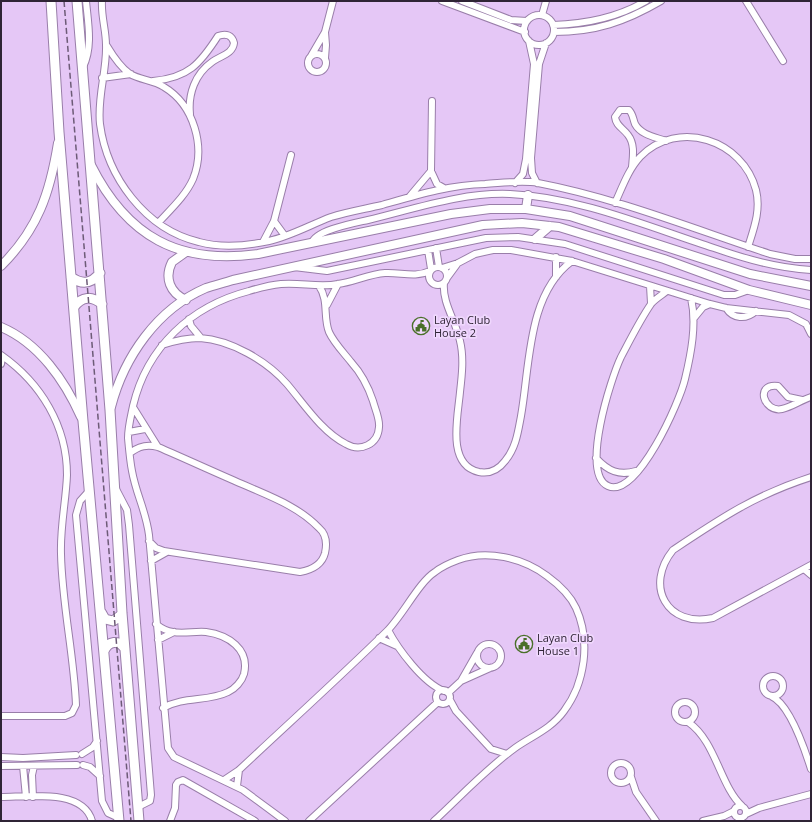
<svg xmlns="http://www.w3.org/2000/svg" width="812" height="822" font-family="'Open Sans',sans-serif">
	<style>
		.lines { fill: none; stroke-linecap: round; stroke-linejoin: round }
		.minor-casing { stroke: #997ea9; stroke-width: 8 }
		.tertiary-casing { stroke: #997ea9; stroke-width: 10 }
		.secondary-casing { stroke: #997ea9; stroke-width: 11 }
		.minor { stroke: #fff; stroke-width: 6 }
		.tertiary { stroke: #fff; stroke-width: 8 }
		.secondary { stroke: #fff; stroke-width: 9 }
		.rail { stroke: #6d5b77; stroke-width: 1.5; stroke-dasharray: 6 3; stroke-linecap: butt }
		.labels { text-anchor: middle; stroke-width: 3.5; stroke-linejoin: round; paint-order: stroke }
		.poi-label { font-size: 11px; fill: #2f2435; stroke: #efd7fd; text-anchor: start }
	</style>
	<rect width="100%" height="100%" fill="#e5c7f6"/>
	<g class="lines">
		<defs>
			<path id="minor" d="M102,1C101,16 106,30 106,45C107,71 97,97 100,124C107,177 145,229 199,242C221,248 246,246 269,241C291,236 310,225 331,217C347,212 365,209 382,205C417,195 449,185 485,184C502,183 522,180 538,183C617,198 694,229 770,254L795,259H811
				M442,1L525,32
				M462,1L511,20L527,21
				M746,1L783,61
				M542,15L546,1
				M524 30a15 15 0 1 1 30 0a15 15 0 1 1-30 0Z
				M553,25C586,24 617,18 646,1
				M325,32L326,45L325,58
				M554,32C595,32 625,22 661,1
				M107,46C113,56 120,67 130,74C140,80 154,80 164,87C194,105 206,147 193,179C186,195 171,209 159,222
				M308 63a9 9 0 1 1 18 0a9 9 0 1 1-18 0Z
				M311,56L325,32L333,1
				M83,67C93,47 88,23 86,1
				M102,78L131,74
				M153,81C188,78 200,64 218,36C226,33 232,35 234,43C233,54 220,56 212,62C195,74 188,94 190,114
				M432,101L431,171L437,184L444,188
				M632,167C633,156 635,144 628,135C623,128 616,126 615,117L620,110H629C633,114 633,119 635,124C641,135 655,137 666,141
				M515,183L523,174L526,159L534,64L529,41
				M537,183L532,173L531,158L539,64L546,43
				M410,196L431,171
				M615,203C622,188 628,170 640,157C678,118 743,140 756,190C761,210 754,228 748,247
				M274,221L285,236
				M263,242L274,221L291,155
				M312,243C315,230 355,223 368,220C414,209 463,192 510,194C579,197 649,227 714,248C746,259 777,268 811,270
				M436,248L439,267
				M428,250L431,269
				M429 276a9 9 0 1 1 18 0a9 9 0 1 1-18 0Z
				M294,267L327,271L486,238L518,237L565,244L724,295H735L749,290
				M442,268L458,263L475,254L493,250H511L572,261L710,304L726,308L789,315L806,324L811,334
				M556,277V257
				M447,278L458,263
				M444,283C442,303 456,321 460,341C464,357 462,375 460,392C458,416 446,465 479,472C490,474 499,469 505,461C516,448 518,432 521,416C530,366 527,294 572,261
				M650,286L651,303
				M667,291C662,295 655,299 651,304C640,320 630,340 621,357C611,378 580,474 608,486C637,499 680,401 685,379C691,354 697,324 691,298
				M327,305L338,284
				M726,308C733,319 746,320 756,311
				M694,318L703,307L710,304
				M189,319L191,326L201,338
				M162,345C174,341 187,338 200,338C231,340 267,361 287,384C304,404 322,432 346,444C360,452 378,445 379,427C380,419 375,409 373,401C368,386 361,373 351,362C344,353 334,343 329,332C323,317 329,300 319,286
				M1,355C41,383 67,426 67,475C66,501 60,527 61,554C62,604 74,655 76,705L72,713L65,716H1
				M1,364L2,356
				M802,400L788,397L778,386C754,383 764,413 782,409C792,407 801,400 811,397
				M133,407L158,447
				M129,432L145,429
				M130,453C139,446 147,444 158,447C186,459 214,472 242,484C269,496 298,506 319,528C326,534 327,544 325,553C322,565 311,570 300,572L164,551L156,548L149,541
				M596,458C608,471 619,476 636,471
				M811,477C755,495 721,518 673,550C644,586 667,628 713,618L811,565
				M116,489L127,510L129,525L151,795L150,801L138,807
				M89,491L80,501L76,515L102,801L108,813L119,818
				M151,561L167,552
				M804,569L811,575
				M156,624C161,628 166,631 173,632C184,634 195,631 206,632C228,635 250,649 244,674C242,681 235,689 228,692C208,702 184,696 163,708
				M388,630C398,649 423,683 444,691
				M379,638L397,646
				M158,640L174,632
				M477 656a12 12 0 1 1 24 0a12 12 0 1 1-24 0Z
				M763 686a10 10 0 1 1 20 0a10 10 0 1 1-20 0Z
				M461,681L477,653
				M436 697a7 7 0 1 1 14 0a7 7 0 1 1-14 0Z
				M448,693L461,681L490,668
				M771,696C790,704 805,750 811,769
				M450,700L456,711L491,749L507,754
				M675 712a10 10 0 1 1 20 0a10 10 0 1 1-20 0Z
				M688,722C716,741 720,786 742,806
				M82,754L93,747L97,741
				M1,757L23,758L76,755
				M611 773a10 10 0 1 1 20 0a10 10 0 1 1-20 0Z
				M83,765L90,767L100,776
				M1,766L77,765
				M23,766L26,797
				M631,777L636,792L656,821
				M224,780L239,770C288,724 339,678 387,631C403,615 419,582 435,572C441,567 450,563 458,560C487,549 523,558 547,576C558,584 570,595 576,608C591,641 585,683 564,711C551,729 532,736 515,748C486,769 460,797 434,821
				M237,786L239,770
				M1,797C27,797 83,788 92,821
				M33,797L32,775L34,766
				M734 812a6 6 0 1 1 12 0a6 6 0 1 1-12 0Z
				M746,814L759,808L811,794
				M170,821L175,808L176,785L178,782L183,780L255,821
				M285,821L243,790L174,757L168,748L149,535C146,511 136,494 132,471C130,461 129,449 128,438C128,427 131,416 133,406C147,347 191,306 249,291C259,288 270,285 281,284C300,282 319,288 338,284C354,282 369,274 385,273C400,272 415,278 430,271
				M309,821L438,702
				M703,821L724,816L734,811"/>
			<path id="tertiary" d="M91,165C127,237 179,265 258,254L451,214L490,209H526L570,216L750,274L811,286
				M526,209L528,195
				M535,239L550,226
				M186,252L172,262C164,278 170,293 186,300
				M1,266C38,229 50,193 58,143
				M1,327C39,343 65,381 81,417
				M111,407C124,357 157,309 206,288C215,285 224,283 233,280L483,225L522,223L559,227L664,259L749,290L811,305"/>
			<path id="secondary" d="M51,1L59,132L83,421L119,821
				M77,1L110,410L122,613L139,821
				M71,277C82,285 91,284 100,273
				M74,307C82,296 92,296 102,304
				M101,612L105,619L113,621L120,616L122,613
				M104,651C108,641 119,639 125,649"/>
		</defs>
		<use href="#minor" class="minor-casing"/>
		<use href="#tertiary" class="tertiary-casing"/>
		<use href="#secondary" class="secondary-casing"/>
		<use href="#minor" class="minor"/>
		<use href="#tertiary" class="tertiary"/>
		<use href="#secondary" class="secondary"/>
		<path class="rail" d="M64,1L131,821"/>
	</g>
	<defs>
		<symbol id="civic-ring" viewBox="-11 -11 22 22"><circle r="9.5" fill="#efd7fd" stroke="#4a6f29" stroke-width="1.5"/><path d="M-.6-6.5H3V-4.5H.6V-3L4-1V1h2V6H-6V1h2V-1L-.6-3ZM-1.2 2.5V6h2.4V2.5Z" fill="#4a6f29"/></symbol>
	</defs>
	<g fill-rule="evenodd">
		<use href="#civic-ring" x="411" y="316" width="20" height="20"/>
		<use href="#civic-ring" x="514" y="634" width="20" height="20"/>
	</g>
	<g class="labels">
		<g class="poi-label">
			<text x="434" y="324">Layan Club<tspan x="434" dy="13">House 2</tspan></text>
			<text x="537" y="642">Layan Club<tspan x="537" dy="13">House 1</tspan></text>
		</g>
	</g>
	<rect width="812" height="822" fill="none" stroke="#2f2435" stroke-width="4"/>
</svg>
